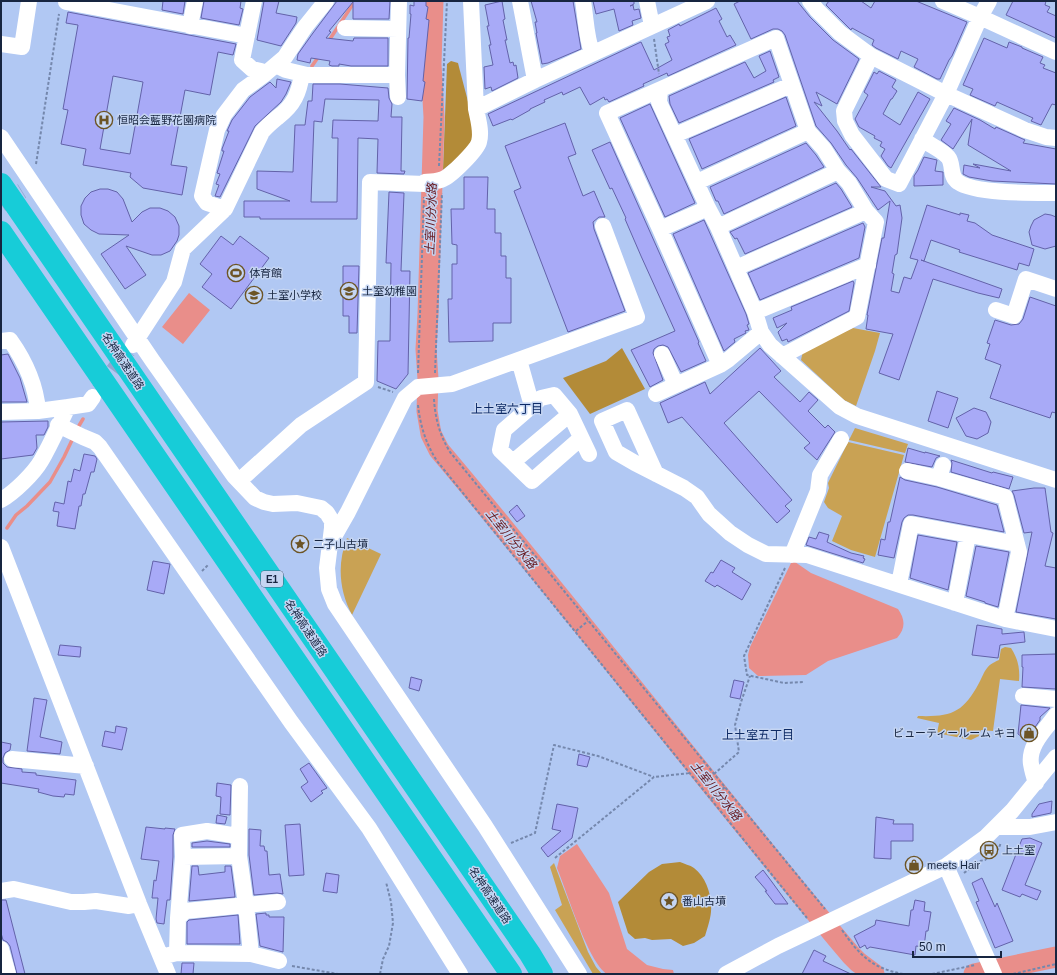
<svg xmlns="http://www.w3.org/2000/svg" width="1057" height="975" font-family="Helvetica,'Noto Sans JP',sans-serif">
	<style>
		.green { fill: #c9a254 }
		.forest { fill: #b38b38 }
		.water { fill: #e98e8a }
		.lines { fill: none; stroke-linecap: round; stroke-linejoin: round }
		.stream { stroke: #e98e8a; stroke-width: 3.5 }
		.river { stroke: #e98e8a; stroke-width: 21 }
		.building { fill: #a8aaf7; stroke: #6362a9; fill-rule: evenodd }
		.minor-tunnel { stroke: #92a7cf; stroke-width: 16; stroke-dasharray: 16 8; stroke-linecap: butt }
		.path { stroke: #7588ad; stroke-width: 2; stroke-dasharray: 3 2; stroke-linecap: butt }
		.minor { stroke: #fff; stroke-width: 16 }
		.highway { stroke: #17ccd8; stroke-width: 22 }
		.labels { text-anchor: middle; stroke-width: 3; stroke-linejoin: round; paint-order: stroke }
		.shield { fill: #c5d5f2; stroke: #4b5a75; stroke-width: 1 }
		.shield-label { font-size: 10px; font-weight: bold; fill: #172540 }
		.poi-label { font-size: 11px; fill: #172540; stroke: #c5d5f2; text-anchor: start }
		.street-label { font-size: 11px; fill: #172540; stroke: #c5d5f2 }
		.water-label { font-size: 12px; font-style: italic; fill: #641319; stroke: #c5d5f2 }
		.neighbourhood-label { font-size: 12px; fill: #0e2b66; stroke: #c5d5f2 }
	</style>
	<rect width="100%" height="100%" fill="#b1c8f3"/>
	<path class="green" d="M853,328L880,333L875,351L856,406L844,400L801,360L803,351Z
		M855,428L908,444L905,453L849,440Z
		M848,442L904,455L875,557L851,550L832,541L842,516L828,508L824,502L829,488L828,483Z
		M347,538L381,554L352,615C339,590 337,564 347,538Z
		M1005,647L1011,648C1018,659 1020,668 1019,681L1000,679L993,731L981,730L979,736L971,740L937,733L939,723L917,718L918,716C951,717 963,713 979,683C986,670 985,666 999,660L1001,649Z
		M554,863L588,952L596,967L602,974H593L555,910L562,905L550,867Z"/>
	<path class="forest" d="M451,61L458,63C461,76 477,130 474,139C469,152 453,161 443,170L447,64Z
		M622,348L645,389L590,414L563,378L606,361Z
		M680,862C684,864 690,865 694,868C705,876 711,893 711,905C712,915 708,926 705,936L694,943L683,946L671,939L652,940L645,938L635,939L628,933L618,902L649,872L662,864Z"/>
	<path class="water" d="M189,293L210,310L183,344L162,327Z
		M795,562L811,573L898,609C905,619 906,628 897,638L828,661L806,675L758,676L749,668L748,655L750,647L791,563Z
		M577,844L609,893L627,949L647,965L663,969L673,970L674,974H607C588,962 567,892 557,868L560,856Z"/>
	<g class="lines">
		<path class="stream" d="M328,42L355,1
			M312,66L319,56
			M77,429L83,419
			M7,528L16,515L27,506L50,482L64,457L73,438"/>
		<path class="river" d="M433,1L431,64L434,117L428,314L426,349L428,379L427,411L431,434L439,450C579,616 711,789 851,955L858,962L874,974
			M974,974L1056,957"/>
	</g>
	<path class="building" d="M163,1H185L183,14L162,10Z
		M204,1H241L240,8L243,9L239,25L201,18Z
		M264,1H279L276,13L297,17L296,23L281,46L257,40Z
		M337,1H390L389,19H353V2L329,31L331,32L326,38L353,41L354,38H388V66H351L339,64V66H332L329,65L330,61L311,58L310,63L297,60L298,54L313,33Z
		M414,1H426V6L428,7L426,19L429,20L423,81L425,82L422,101L407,99L408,38H409L411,14H410V5L414,6Z
		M502,1L505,19L503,20L507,40H505L510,63L513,62L514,66L516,65L518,78L492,91L491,87L485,89L484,67L493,65L489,45H491L487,26H489L485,5Z
		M531,1H573L581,49L548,63L542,64L536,33H537L535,22H537Z
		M593,1H634V4L630,6L633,5L634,10L639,9L641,18L632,21L633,25L619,31L614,9L596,14Z
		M740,1H797L810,17L833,40L859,59L837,104L816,92L822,106L814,102L837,131L850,150L851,149L881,187H871L885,191L896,206L900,205L902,218L897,254L895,255L892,273L894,274L891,291L899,293L904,277L911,279L918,260L910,258L927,205L960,215V213L969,215L967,221L975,223L992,235L1034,249L1029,266L1019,263L1017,270L959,252L960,250L931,240L924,261L921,260L1002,289L999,298L978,293L933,279L899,380L879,373L893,334L866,329L868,315H867L882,238H884L890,201L878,210L857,178L846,165L831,143L816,126L785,35L782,31L778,29H773L751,39L734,4Z
		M829,1H861L871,8L875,1H916L967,22L952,56L949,60L940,79H937L914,67L918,59L901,51L898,59L876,48L872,45L874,40L852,28L851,30L826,5Z
		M1013,1H1046L1045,5L1050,7L1047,12L1056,16V38L1006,15Z
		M716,8L722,19L719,21L727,37L730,35L736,45L668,76L667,73L643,84L644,86L609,102L607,99L605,100L604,97L590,105L580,87L563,95L562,92L544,100L545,102L530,109V110L512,120L511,119L493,126L488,114L641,42L654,70L672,60L665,44L669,42L667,37L670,36L668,30L679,24L680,26Z
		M68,12L236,44L233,55L218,52L210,95L185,90L171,165L187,167L182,195L143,188L130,177L131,173L83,165L86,149L61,144L68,110L63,109L78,25L66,23ZM113,76L143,82L130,154L100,149Z
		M984,38L1007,48L1009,42L1022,47V48L1043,57L1040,63L1045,65L1043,68L1056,73V105L1052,104L1041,125L1031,121L1033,118L997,102L995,106L970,95L973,89L963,85Z
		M770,51L779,77L773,80L774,82L679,123L670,104L669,96L745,62L754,78L766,71L759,56Z
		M879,71L896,80L892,87L897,91L892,99H891L883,114L900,125L918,92L930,99L891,168L888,166L881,156L885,149L880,146L882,142L874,138L875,136L859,127L855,119L868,95L864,92L874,72L877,74Z
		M277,79L291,82L286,94L281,102L255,126L220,197L215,196L219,185L216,184L220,174L217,173L224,151H222V149L229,131H227L232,120L250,97L270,82L276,88Z
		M313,84H340L388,88L389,98L392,104L391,117H402L401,171H405L404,174L377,173L378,139L358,138L357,219H260V217H244V201H290L257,189V171L293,172L295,125H305L308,101H312ZM325,99L379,100L378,121L333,120L332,138H338L337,202H311L314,121L322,122Z
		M786,97L796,126L702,169L689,139Z
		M650,104L695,203L665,217L620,118Z
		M954,108L980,120L995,129L996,127L1025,140L1023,143L1056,149V184L992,181L969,177L963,174L964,165L980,168L973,164L1011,171L968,145L972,119L953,149L941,140L951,124L946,121Z
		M565,123L576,154L568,157L583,196L594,191L605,217H599L593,222L594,229L625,311L568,332L514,191L521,188L505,146Z
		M610,142L699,342L698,343L706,361L681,372L668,347L663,345L658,346L654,349L653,353L663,380L650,387L631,350L675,331L641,256L625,219L626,218L612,188L610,189L592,150Z
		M806,143L816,155L824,167L724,214L718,201H716L710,187Z
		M924,157L937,160L935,171L943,172V185L914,186V176L918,170Z
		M464,177H488L487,209H495V233H501V256H506V278H511V323H493V341L449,342L448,299H452V264H457V245L452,244L451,209H464Z
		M836,183L841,189L852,207L745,254L737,238L735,239L730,232Z
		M100,189H108L117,192L123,199L132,222L142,212L150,208H160L168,211L175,217L179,226V235L177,241L170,251L161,255H152L126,246L146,275L125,289L101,254L129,235L99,234L91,230L84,224L81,215V206L85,198L91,192Z
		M389,192L404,193L401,271H410L408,374L396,389L377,381L378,341H390L391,263H386Z
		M1045,214L1051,215L1056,217V246L1045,249L1032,245L1029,232L1031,226L1034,220Z
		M704,220L746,314L749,324L747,325L749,330L745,331L746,333L734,339L735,342L724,351L673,234Z
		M863,223L865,227L859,258L760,300L748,273Z
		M221,236L233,245L240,236L269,258L231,309L202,287L212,274L200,264Z
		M343,266H359L357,333H349V316H343Z
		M853,281L854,283L849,311L788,342L787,339L782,341L778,332L787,323L777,328L773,318L792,310L791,307Z
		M1030,297L1056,306V413L1052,412L1050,418L990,398L1001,365L985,359L990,344L987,343L995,320L1011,325L1019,324L1023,319Z
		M760,348L781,371L774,377L800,402L809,392L818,400L808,411L825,428L828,425L835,432L817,460L804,448L810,443L759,391L724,423L792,500L785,506L790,511L777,523L682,417L668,423L660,403L705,382L710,394Z
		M8,354L20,378L27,402H1V355Z
		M937,391L958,398L948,428L928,421Z
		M974,408L986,412L991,422L988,433L977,439L966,436L956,418Z
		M48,421V427L44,435H36L37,448L33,455L1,459V422Z
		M908,448L925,453V452L940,456L936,458L932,467L905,462Z
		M84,454L95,456L97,459L94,472H91L85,494H83L81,506H79L75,529L57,526L59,512L53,511L55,502L64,504L68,481L71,482L74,469L80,471Z
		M951,460L992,473L993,472L1013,477L1009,489L951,472L952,463Z
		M900,477L905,480L937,487L997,505L1004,532L913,515H908L904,518L902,522L894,558L878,555L881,539L885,540L888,522H890Z
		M1034,488H1045L1051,532L1053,533L1045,566L1056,568V619L1016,612L1032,532L1024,533L1014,495L1012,491Z
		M517,505L525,516L517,522L509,512Z
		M819,532L829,535L827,542L851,553L864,556L863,558L865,559L863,563L806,545L809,537L816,539Z
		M918,535L957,542L948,590L910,578Z
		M976,546L1009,552L998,607L985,603V602L966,596Z
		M721,560L735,568L732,572L751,584L742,600L717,585L715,587L705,581L711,572L713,573Z
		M153,561L170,564L164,594L147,590Z
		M977,625L1002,629V634L1024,632L1025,642L1000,645L998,658L972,655Z
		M60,645L81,647L80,657L58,655Z
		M1056,654V689L1022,687L1023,667H1022V655Z
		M411,677L422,680L419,691L409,688Z
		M734,680L744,682L740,699L730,697Z
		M34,698L47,700L40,737L62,742L60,754L27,751Z
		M1021,705L1050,708L1040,717V720L1026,740L1018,734Z
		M116,726L127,728L122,750L102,746L105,731L115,733Z
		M1,742L11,744L10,750L5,753L3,758V763L7,767L22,769V772L36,773V775L76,780L74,795L65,794L64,797L53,796L38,792L39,789L1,783Z
		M579,754L590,757L587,767L577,765Z
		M309,763L327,788L321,791L323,793L311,802L301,787L308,782L300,769Z
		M217,783L231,785L230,815L220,814L221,797L216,796Z
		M1052,801L1051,813L1032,817V814L1039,804Z
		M557,804L578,808L572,838L548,857L541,848L561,831L552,829Z
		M217,815L227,817L225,824L216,823Z
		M876,817L894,820L893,824H913V841H891V859L874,858Z
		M300,824L304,875L289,876L285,825Z
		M146,827L165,829V828L175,829L173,835V857L170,900H167L164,924L157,923L156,919L158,898H152L154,880L156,881L159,861L141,859Z
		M249,829L261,830L260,846H264L265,851H267L269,875L280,874L283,894L277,893L254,895L249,855Z
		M1030,838L1042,843L1025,885L1041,891L1037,900L1022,894L1020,897L1002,890L1022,839Z
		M207,841L230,844V847H192V843Z
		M192,866H198L199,875L225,872V866H231L235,897L189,901Z
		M763,870L772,882L788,904H775L765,891H767L755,877Z
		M326,873L339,875L337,893L323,891Z
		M982,878L995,907L997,903L1013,941L995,948L976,902L979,901L972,883Z
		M1,900H6L25,974H17L10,946L7,942L3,940L1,933Z
		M915,900L925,902L924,911L931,912L928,931H926L924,947L916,946L915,955L870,947L867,949L865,945L860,948L854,936L875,925L876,920L909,926L911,910H913Z
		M266,913V915H269V917H284L283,952L260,946L256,914Z
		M238,915L240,944H187V922L189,920Z
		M814,950L826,956L823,961L851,974H802Z
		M182,963H194L193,974H181Z"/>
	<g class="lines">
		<path class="minor-tunnel" d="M1,204L22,191
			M99,390L128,351"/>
		<path class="path" d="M654,39L659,74
			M36,164L59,14
			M439,166L447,1
			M418,373L424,197
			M435,373L442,193
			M378,387L393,392
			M434,399C435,418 440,436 450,452L825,909
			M418,405C420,425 426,444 437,461L807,918
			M505,544L516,534
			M785,568L744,656L747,675L784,683L803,682
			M202,571L208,565
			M576,631L588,621
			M714,774L739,752L735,725L741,702L750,676
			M711,799L725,787
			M511,843L535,833L554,745L598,756L654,777
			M555,858L654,777L690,773
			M964,873L979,861L985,860L999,848L1001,842
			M842,930C860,956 872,968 903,974
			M292,966L338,974
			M380,974L383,959L389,946L393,923L391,902L386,882
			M932,974L975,965
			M1013,974L1056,964"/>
		<path class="minor" d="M66,1V2L247,36
			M254,1L242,60L252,69L261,71L265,74
			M471,1L476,109
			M520,1L535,80
			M583,1C586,19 586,36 592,53
			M647,1L652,26
			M810,1L817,10L840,33L871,56L946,94L1025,130L1046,137L1056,138
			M943,1L980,17L1056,52
			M190,26L195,1
			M345,28L398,29
			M1,44L22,47L29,1
			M871,56L844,111L845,121L852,135L886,179L899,184L946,94L980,17L989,1
			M276,65L286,70L307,75H397L399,1
			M397,75L398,97
			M660,90L659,102L708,208L718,227L755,312L761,332L770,345L840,407L857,416L1056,480
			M675,135L791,85
			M1,137L152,360L234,476L255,498L264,502L273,504L297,503L321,508L327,513L332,521V528L327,568L329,589L335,604L485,826L579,974
			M922,139C930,145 942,150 948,157C954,164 949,176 958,182C975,194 1034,193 1056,193
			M697,182L808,131
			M225,209L262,132C267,126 272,122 278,117C294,105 299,93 302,74
			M718,227L838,171
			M660,229L708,208
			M736,268L866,211
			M996,310L1014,316L1026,279L1056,289
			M755,312L868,265
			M1,341L10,340C25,361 36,386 38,411
			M133,345L174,282L183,249L225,209L207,203L202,196L217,130L224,115L243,90L265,74L285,57L305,27L326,1
			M662,354L676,385
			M519,360L532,406
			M720,365L660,229L607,113L776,38L808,131L824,149L838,171L849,183L866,211L876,222L857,317L782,356
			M656,394L720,365L729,359L761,332
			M1,412L38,411L68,407
			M58,425L83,437L95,442L100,447L291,722L369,828L460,974
			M581,438L532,481L500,450L504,430L541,398L554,395L570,414L589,454
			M513,462L570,414
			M907,471L939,478L1005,497L1019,552L1005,619
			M656,474L627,410L602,421L616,452L635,463L684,488L697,497L709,514L730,533L748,545L766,554L807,555L1005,619L1056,629
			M939,478L943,465
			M239,481L301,425L366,382L370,182L425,184V182C431,181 437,182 443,179C451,176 477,150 479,142C482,132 478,119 476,109L535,80L707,1
			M1,500C14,493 34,473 41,461C51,444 59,425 68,407L88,404L93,397
			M332,540L348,512L405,398L418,387L452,384L637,317L603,226
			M1,547L139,904L168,974
			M792,555L818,491L820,475L841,439
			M899,584L911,524L1017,544
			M955,603L968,535
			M1023,696L1056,699
			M12,759L86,766
			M1036,783C1034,777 1032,770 1031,764C1028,745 1046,729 1056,715
			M240,786L239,856L246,905L251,954
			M996,827H1030L1056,822
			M183,857L239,856
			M946,866L994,974
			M1,891L14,889L71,902H84L96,901L129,906L139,904
			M178,918L183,857L182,835L207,831L238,836
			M1,949L8,974
			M177,953L251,954L279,961
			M161,957L177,953L178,918L185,911L278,902
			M726,974L778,946L946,866L986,837L1012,811L1056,757"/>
		<path class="highway" d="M1,184L530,954L542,974
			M1,232L511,974"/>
	</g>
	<defs>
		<symbol id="hospital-ring" viewBox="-11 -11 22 22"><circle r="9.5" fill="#c5d5f2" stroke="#6c5425" stroke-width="1.5"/><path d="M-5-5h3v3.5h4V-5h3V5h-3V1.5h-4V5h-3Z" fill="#6c5425"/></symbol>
		<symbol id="stadium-ring" viewBox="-11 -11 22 22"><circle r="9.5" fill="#c5d5f2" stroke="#6c5425" stroke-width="1.5"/><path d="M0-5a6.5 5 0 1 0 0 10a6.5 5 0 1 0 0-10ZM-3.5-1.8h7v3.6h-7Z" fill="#6c5425"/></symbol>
		<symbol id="school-ring" viewBox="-11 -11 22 22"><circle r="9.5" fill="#c5d5f2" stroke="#6c5425" stroke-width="1.5"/><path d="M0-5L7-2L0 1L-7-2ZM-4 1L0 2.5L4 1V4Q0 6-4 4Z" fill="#6c5425"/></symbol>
		<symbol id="sight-ring" viewBox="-11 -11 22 22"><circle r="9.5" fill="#c5d5f2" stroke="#6c5425" stroke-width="1.5"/><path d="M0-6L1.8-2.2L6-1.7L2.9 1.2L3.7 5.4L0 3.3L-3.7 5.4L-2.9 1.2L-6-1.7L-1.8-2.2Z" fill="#6c5425"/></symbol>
		<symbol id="shop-ring" viewBox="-11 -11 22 22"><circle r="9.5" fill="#c5d5f2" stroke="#6c5425" stroke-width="1.5"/><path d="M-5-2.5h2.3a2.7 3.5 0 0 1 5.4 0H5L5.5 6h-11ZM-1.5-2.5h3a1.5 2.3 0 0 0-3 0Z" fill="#6c5425"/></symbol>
		<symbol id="bus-ring" viewBox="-11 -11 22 22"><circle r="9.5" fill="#c5d5f2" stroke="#6c5425" stroke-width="1.5"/><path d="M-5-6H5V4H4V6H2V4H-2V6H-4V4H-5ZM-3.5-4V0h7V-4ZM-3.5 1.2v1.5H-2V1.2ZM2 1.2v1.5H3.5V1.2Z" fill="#6c5425"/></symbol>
	</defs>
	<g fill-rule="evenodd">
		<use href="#hospital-ring" x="94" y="110" width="20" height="20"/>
		<use href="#stadium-ring" x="226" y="263" width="20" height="20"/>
		<use href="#school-ring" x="339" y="281" width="20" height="20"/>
		<use href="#school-ring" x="244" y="285" width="20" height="20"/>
		<use href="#sight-ring" x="290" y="534" width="20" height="20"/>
		<use href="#shop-ring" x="1019" y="723" width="20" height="20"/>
		<use href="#bus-ring" x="979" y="840" width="20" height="20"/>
		<use href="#shop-ring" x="904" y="855" width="20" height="20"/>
		<use href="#sight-ring" x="659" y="891" width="20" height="20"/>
	</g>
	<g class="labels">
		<rect class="shield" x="261" y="571" width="22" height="16" rx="3"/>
		<g class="shield-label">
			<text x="272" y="583">E1</text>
		</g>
		<g class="poi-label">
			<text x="117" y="124">恒昭会藍野花園病院</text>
			<text x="249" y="277">体育館</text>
			<text x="362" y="295">土室幼稚園</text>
			<text x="267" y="299">土室小学校</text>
			<text x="313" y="548">二子山古墳</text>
			<text x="1016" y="737" text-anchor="end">ビューティールーム キヨ</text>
			<text x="1002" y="854">上土室</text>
			<text x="927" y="869">meets Hair</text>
			<text x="682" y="905">番山古墳</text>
		</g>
		<g class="street-label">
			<text transform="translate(123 361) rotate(56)" y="4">名神高速道路</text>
			<text transform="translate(306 628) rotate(56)" y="4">名神高速道路</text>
			<text transform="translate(490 895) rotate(56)" y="4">名神高速道路</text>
		</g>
		<g class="water-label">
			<text transform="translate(431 219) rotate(-88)" y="4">土室川分水路</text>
			<text transform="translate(511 539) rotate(51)" y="4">土室川分水路</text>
			<text transform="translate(716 791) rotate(51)" y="4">土室川分水路</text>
		</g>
		<g class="neighbourhood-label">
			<text x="507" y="413">上土室六丁目</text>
			<text x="758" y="739">上土室五丁目</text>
		</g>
	</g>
	<rect width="1057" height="975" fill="none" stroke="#172540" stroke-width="4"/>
	<path d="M913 951v6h88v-6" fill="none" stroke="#172540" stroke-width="2"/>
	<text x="919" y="951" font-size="12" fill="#172540" stroke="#c5d5f2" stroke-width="3" paint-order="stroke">50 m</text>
</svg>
